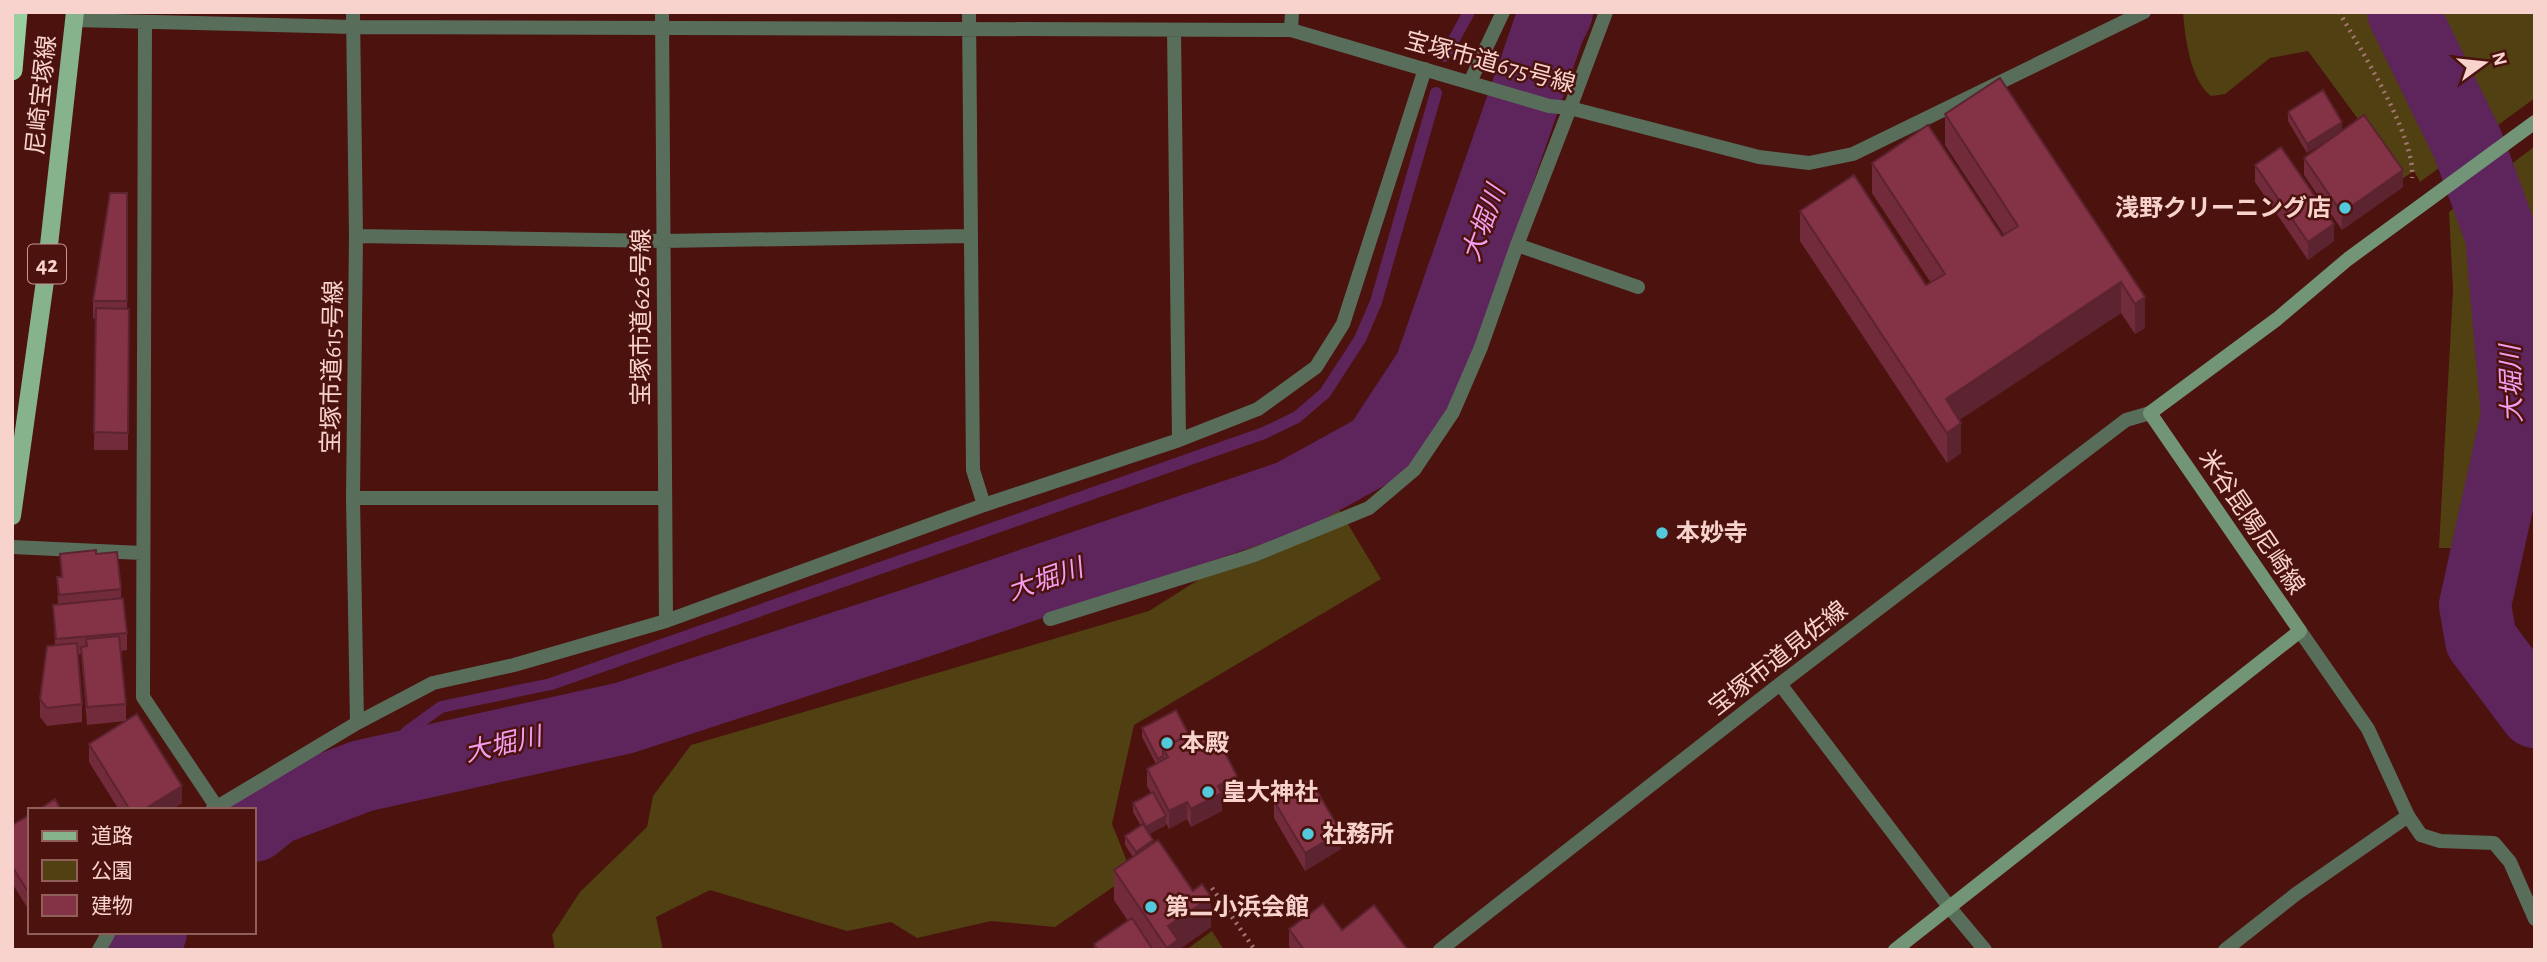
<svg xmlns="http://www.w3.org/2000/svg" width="2547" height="962" font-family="'Alegreya Sans','Noto Sans JP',sans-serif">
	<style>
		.green { fill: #514011 }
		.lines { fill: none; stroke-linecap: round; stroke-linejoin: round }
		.stream { stroke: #5e245c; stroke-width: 12 }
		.river { stroke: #5e245c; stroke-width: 72 }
		.path { stroke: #a37570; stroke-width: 4.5; stroke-dasharray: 2 5; stroke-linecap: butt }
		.lane { stroke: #586e5b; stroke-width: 14 }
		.street { stroke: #586e5b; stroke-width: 14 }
		.secondary { stroke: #729577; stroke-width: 14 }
		.primary { stroke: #86b38c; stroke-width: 18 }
		.highway { stroke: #98cea0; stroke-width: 21 }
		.wall { fill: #722b3b }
		.shaded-wall { fill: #5c2330 }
		.building { fill: #843245; stroke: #5c2330; stroke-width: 2 }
		.poi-dot { fill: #53cadc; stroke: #4b120e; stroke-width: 2.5 }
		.labels { text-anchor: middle; stroke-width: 5; stroke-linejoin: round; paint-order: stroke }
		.shield { fill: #4b120e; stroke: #c49994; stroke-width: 2 }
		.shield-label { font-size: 23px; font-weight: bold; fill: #f8d3cd }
		.street-label { font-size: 24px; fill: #f8d3cd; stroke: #4b120e }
		.poi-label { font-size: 24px; font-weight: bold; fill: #f8d3cd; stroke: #4b120e; text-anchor: start }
		.water-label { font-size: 26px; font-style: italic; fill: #f39dee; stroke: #4b120e }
	</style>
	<rect width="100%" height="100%" fill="#4b120e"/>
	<path class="green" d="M2183,12H2535V98L2420,182L2414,171L2402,179L2308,51L2270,58L2225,94L2211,96C2190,80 2185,37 2183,12Z
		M2535,146V436L2521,454L2518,548H2439L2453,290L2449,212Z
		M1331,496L1381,579L1134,725L1112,824L1132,874L1055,927L991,921L917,938L891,922L847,931L710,890L656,917L663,950H555L552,935L580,892L647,827L653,796L691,745L1149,611Z
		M1212,931L1224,950H1186Z"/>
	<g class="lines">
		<path class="stream" d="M1445,56L1469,12
			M362,776L408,731L441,707L551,684L1264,433L1297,417L1325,393L1360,339L1376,302L1436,93"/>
		<path class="river" d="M2403,12L2468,145L2501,235L2517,416L2475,605L2481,640L2535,712
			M254,826L275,809L362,776L624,718L910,625L1291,496L1378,448L1430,369L1549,28L1557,12
			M144,950L151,932"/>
		<path class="path" d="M2339,12C2361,50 2416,137 2412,178
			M1212,888L1255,950"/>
		<path class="lane" d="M1606,12L1570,108L1759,157L1809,163L1853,154L2144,12
			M1517,245L1638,287
			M2408,816L2421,835L2440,841L2494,843L2510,862L2535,919"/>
		<path class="street" d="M353,12L356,236L353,498L357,723
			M662,12L666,621
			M969,12L973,470L984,505
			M74,20L353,27L1291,30L1549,106L1570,108L1517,245L1481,347L1453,412L1414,470L1369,508L1254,555L1050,619
			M145,22L143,697L216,806
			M1174,30L1179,440
			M1291,30L1292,12
			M1470,82L1503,12
			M356,236L663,241L970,236
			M353,498H665
			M12,547L142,553
			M1780,684L1950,908L1985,950
			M212,810L357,723L433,683L514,665L666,621L984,505L1179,440L1258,409L1316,367L1343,324L1425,69
			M99,950L109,932
			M1440,950L1780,684L2126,420L2150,413
			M2225,950L2296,894L2408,816L2368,729L2300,631"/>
		<path class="secondary" d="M1895,950L2300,631L2150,413L2277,319L2348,259L2535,122"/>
		<path class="primary" d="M12,516L45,281L75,12"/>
		<path class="highway" d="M12,70L17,12"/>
	</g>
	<path class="wall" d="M2288,112L2342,130L2403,187L2342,230L2304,175V158L2337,134L2307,153L2288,121Z
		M1945,114L2145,297V328L2135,334L2121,313L1959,420L1961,453L1947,463L1800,241V211L1926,285L1931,283L1872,193V163L2002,236L2004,235L1945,145Z
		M2255,165L2334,241L2308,260L2255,182Z
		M127,193V309H129L128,450H94L96,318L93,319V301Z
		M60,554H96L121,589V598L127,633V650L121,651L126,704V721L87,725L81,654L78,655L82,704V722L47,726L40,717V699L55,645L53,605L58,604L57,577H61Z
		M1142,728L1193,744L1237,794L1222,801V811L1191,827L1187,819L1169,829L1166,823V825L1149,834L1153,843L1211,927L1178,950H1094V944L1128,921L1114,900V870L1133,857L1125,845V836L1141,826L1133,812V803L1151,793L1147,786V769L1156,764L1142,737Z
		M89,744L182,803L171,810H119L89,762Z
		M1274,801L1341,849L1305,871L1274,818Z
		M30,815V912L12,883V825Z
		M1289,929L1342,930L1407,950H1291L1289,946Z"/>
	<path class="shaded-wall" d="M2342,122V131L2307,153V144Z
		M2403,170V187L2342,230V213Z
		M2334,224V241L2308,260V242Z
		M2121,282V313L1946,429V399Z
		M2145,297V328L2135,334V304Z
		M1961,423V453L1947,463V433Z
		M1237,776V794L1222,801V811L1191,827V809L1218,786Z
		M182,786V803L171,810H143Z
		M1187,802V819L1169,829V811Z
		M1166,816V825L1146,836V827Z
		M1341,832V849L1305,871V853Z
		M1153,840V849L1136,861V852Z
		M1211,897V927L1178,950H1167L1168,926Z"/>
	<path class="building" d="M2000,78L2145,297L2135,304L2121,282L1946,399L1961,423L1947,433L1800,211L1854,175L1926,285L1945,274L1872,163L1928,125L2002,236L2018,226L1945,114Z
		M2323,90L2342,122L2307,144L2288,112Z
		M2364,115L2403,170L2342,213L2304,158Z
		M2281,147L2334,224L2308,242L2255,165Z
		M110,193H127V301H93Z
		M96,308L129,309L128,433L94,432Z
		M96,550V554L117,552L121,589L59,595L57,577H62L60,554Z
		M123,598L127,633L56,639L53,605Z
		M119,636L126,704L87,707L81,647L87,646L86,639Z
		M77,643L82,704L47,708L40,699L47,646Z
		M1176,710L1192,741L1188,735L1163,748V756L1158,759L1142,728Z
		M137,714L182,786L143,810H130L89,744Z
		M1215,733L1237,776L1218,786L1222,793L1191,809L1187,802L1169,811L1147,769L1168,757L1163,748L1188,735L1193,744Z
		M1310,779L1341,832L1305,853L1274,801Z
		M1153,792L1166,816L1146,827L1133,803Z
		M55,799L61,810H38Z
		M30,815V895L12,866V825Z
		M1143,824L1153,840L1136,852L1125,836Z
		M1158,840L1193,891L1202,884L1211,897L1168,926L1178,940L1167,948L1114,870Z
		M1323,904L1342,930L1374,905L1407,949L1304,950L1289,929Z
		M1132,918L1153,950H1098L1094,944Z"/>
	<g class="poi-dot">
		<circle cx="2345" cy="208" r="7"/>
		<circle cx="1662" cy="533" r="7"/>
		<circle cx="1167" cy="743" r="7"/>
		<circle cx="1208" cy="792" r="7"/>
		<circle cx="1308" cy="834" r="7"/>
		<circle cx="1151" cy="907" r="7"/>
	</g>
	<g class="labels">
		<rect class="shield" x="28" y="244.5" width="38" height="39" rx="5"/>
		<g class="shield-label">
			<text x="47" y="272">42</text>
		</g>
		<g class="street-label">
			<text transform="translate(1490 62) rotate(15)" y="8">宝塚市道675号線</text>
			<text transform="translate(41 95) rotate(-84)" y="8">尼崎宝塚線</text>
			<text transform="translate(641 317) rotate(-90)" y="8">宝塚市道626号線</text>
			<text transform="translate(332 367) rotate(-89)" y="8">宝塚市道615号線</text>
			<text transform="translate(2252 522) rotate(56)" y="8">米谷昆陽尼崎線</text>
			<text transform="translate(1778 658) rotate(-38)" y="8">宝塚市道見佐線</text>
		</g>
		<g class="poi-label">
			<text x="2331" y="216" text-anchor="end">浅野クリーニング店</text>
			<text x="1676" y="541">本妙寺</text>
			<text x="1181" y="751">本殿</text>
			<text x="1222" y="800">皇大神社</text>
			<text x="1322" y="842">社務所</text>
			<text x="1165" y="915">第二小浜会館</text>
		</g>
		<g class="water-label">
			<text transform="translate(1483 223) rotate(-70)" y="9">大堀川</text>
			<text transform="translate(2511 384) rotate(-92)" y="9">大堀川</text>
			<text transform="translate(1045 579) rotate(-19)" y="9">大堀川</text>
			<text transform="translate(503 744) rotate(-13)" y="9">大堀川</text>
		</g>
	</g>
	<rect width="2547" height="962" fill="none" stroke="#f8d3cd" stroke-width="28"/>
	<rect x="28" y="808" width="228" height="126" fill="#4b120e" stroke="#905f5a" stroke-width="2"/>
	<rect x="42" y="831" width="35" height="10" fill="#86b38c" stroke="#905f5a" stroke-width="2"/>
	<text x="91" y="843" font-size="21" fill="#f8d3cd">道路</text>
	<rect x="42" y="860" width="35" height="21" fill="#514011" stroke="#905f5a" stroke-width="2"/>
	<text x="91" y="878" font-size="21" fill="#f8d3cd">公園</text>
	<rect x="42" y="895" width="35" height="21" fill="#843245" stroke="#905f5a" stroke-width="2"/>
	<text x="91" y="913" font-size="21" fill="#f8d3cd">建物</text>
	<g transform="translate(2484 63) rotate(75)" stroke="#4b120e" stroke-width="5" paint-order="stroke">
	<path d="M0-5L12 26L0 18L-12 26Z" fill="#f8d3cd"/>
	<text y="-10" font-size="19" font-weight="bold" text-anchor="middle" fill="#f8d3cd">N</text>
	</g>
</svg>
